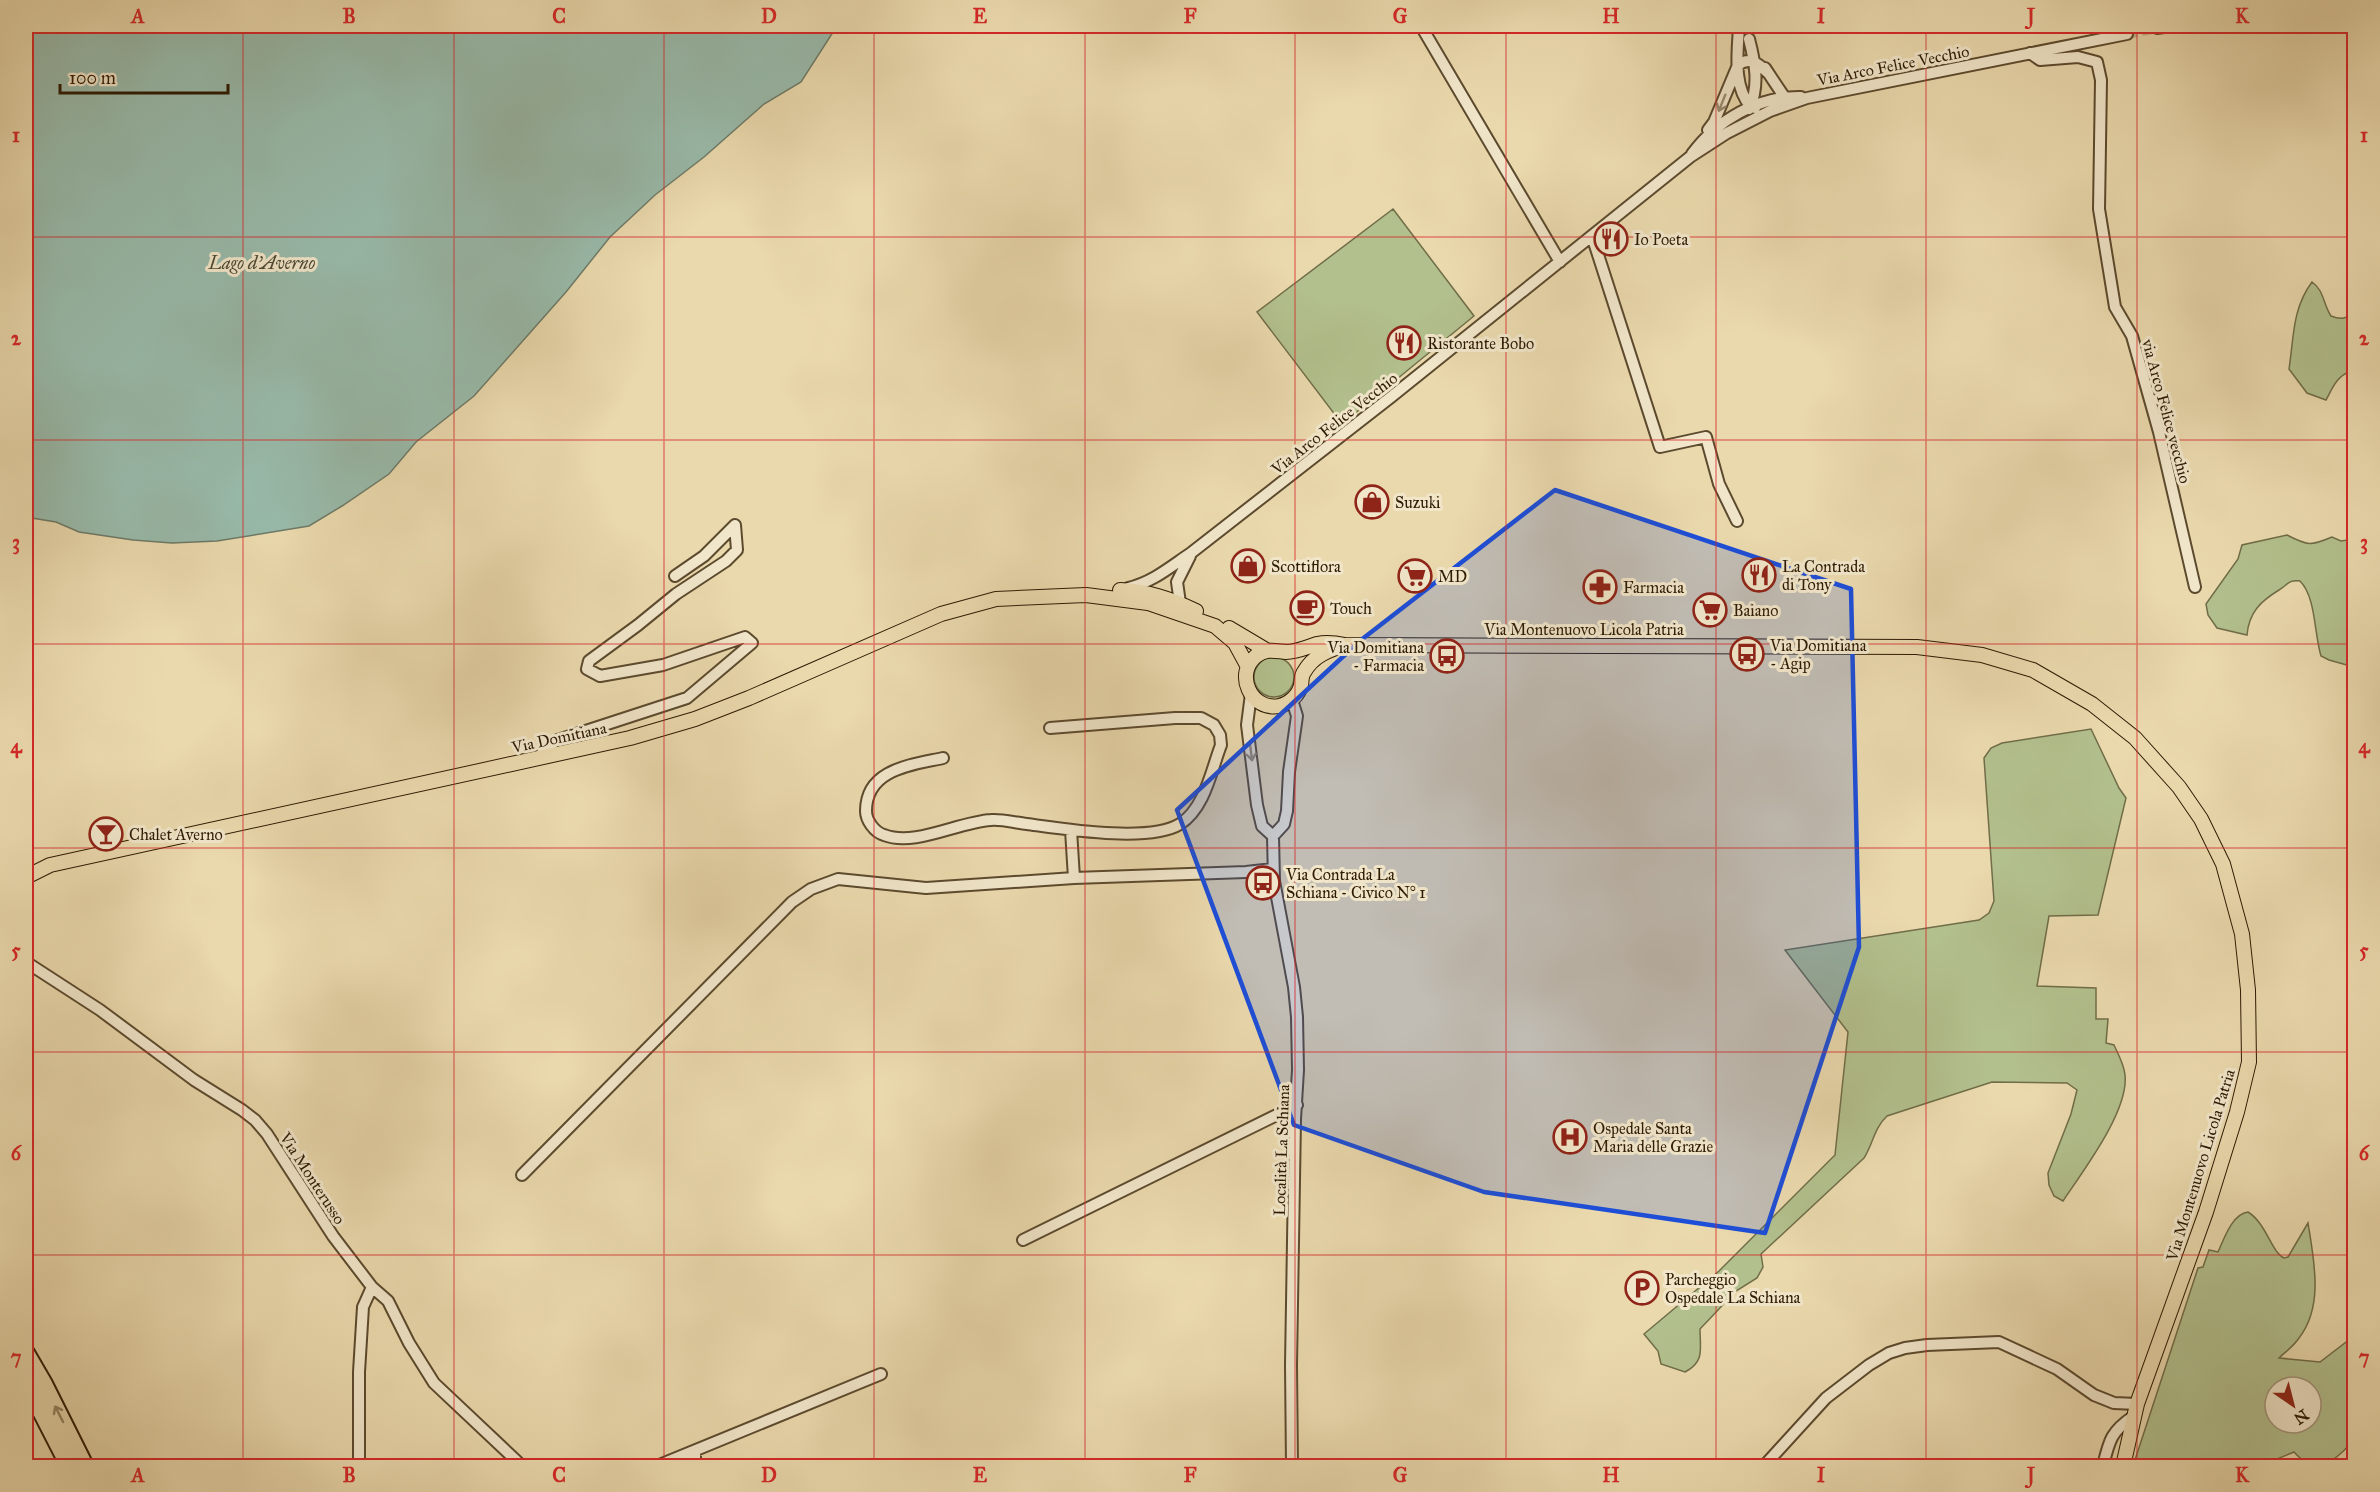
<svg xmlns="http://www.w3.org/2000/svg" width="2380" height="1492" font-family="'IM FELL Great Primer',serif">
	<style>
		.green { fill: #b2c08d; stroke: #706d48; stroke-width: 1.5; fill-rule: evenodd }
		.water { fill: #98baaa; stroke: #6d7a67; stroke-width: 1.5 }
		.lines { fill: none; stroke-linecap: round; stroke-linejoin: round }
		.minor-tunnel { stroke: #c4b38b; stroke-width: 10; stroke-dasharray: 10 5; stroke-linecap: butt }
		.minor-casing { stroke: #5c4a2e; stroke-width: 14 }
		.major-casing { stroke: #2d1a03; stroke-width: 16 }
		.highway-casing { stroke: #2d1a03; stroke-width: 20 }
		.minor { stroke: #f1e6ca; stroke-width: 10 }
		.major { stroke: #ead9ad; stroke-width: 14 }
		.highway { stroke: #ead9ad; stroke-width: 16 }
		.oneway { stroke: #998a70 }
		.oneway2 { stroke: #958360 }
		.marked { fill: #1d4ed8; fill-opacity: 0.2; stroke: #1d4ed8; stroke-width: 4.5; stroke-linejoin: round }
		.grid { fill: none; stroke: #d62828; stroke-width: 1.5; stroke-opacity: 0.55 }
		.labels { text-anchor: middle; stroke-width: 6; stroke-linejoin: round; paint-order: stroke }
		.street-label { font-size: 16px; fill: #2d1a03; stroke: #f1e6ca }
		.poi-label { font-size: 16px; fill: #2d1a03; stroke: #f1e6ca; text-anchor: start }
		.water-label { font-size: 18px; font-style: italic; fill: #4d4a35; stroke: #f1e6ca }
		.neatline { fill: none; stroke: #d62828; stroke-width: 2 }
		.grid-label { font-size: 20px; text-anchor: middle; font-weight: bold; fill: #d62828 }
	</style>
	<rect width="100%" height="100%" fill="#ead9ad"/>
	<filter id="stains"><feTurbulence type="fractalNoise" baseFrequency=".00333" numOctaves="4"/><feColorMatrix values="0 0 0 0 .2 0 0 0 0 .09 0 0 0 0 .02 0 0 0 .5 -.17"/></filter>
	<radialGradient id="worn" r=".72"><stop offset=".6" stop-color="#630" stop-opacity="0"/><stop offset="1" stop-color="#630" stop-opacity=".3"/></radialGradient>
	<path class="green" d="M1393,209L1474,316L1342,424L1257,312Z
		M2312,282C2324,290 2323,304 2331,316C2341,320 2347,319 2354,311V373L2351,371C2337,376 2333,387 2326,400L2307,393L2289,369C2294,337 2292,309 2312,282Z
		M2287,535C2308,546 2311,546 2332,537L2341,541L2354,539V667L2329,660L2321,656C2314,633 2316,597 2300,581C2287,580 2289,584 2279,590C2261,601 2249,612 2247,635L2217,628L2208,615L2206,604L2238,559L2242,545Z
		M1254 677a20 20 0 1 1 40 0a20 20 0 1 1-40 0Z
		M2091,729L2119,788L2126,798L2098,915L2049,916L2037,986L2096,988V1019H2108L2106,1043L2114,1045C2118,1054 2124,1064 2125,1075C2129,1111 2083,1171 2063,1201L2054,1196L2049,1185L2048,1173L2071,1114L2077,1090L2067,1083L1992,1082L1887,1116C1874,1128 1873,1144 1864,1158L1761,1254L1763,1267L1757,1278L1736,1291L1700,1329C1700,1349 1705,1362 1685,1372L1661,1364L1658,1351L1644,1334L1719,1271L1835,1155L1848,1032L1785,950L1979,920L1989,913L1994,901L1984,758L1991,748L2002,743Z
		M2248,1212C2267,1224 2271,1252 2284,1258L2288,1257L2308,1223C2314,1261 2324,1306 2299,1338C2294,1346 2285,1352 2279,1358L2320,1362L2354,1336V1410L2349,1416L2354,1437C2349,1448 2327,1469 2313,1466C2306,1465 2299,1457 2294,1452L2260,1466H2133L2198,1268L2203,1267L2209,1250L2218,1252C2224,1239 2232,1214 2248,1212ZM2275,1387H2311V1423H2275Z"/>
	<path class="water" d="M26,26H837L801,82L764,104L704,157L655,195L610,237L566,292L474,396L416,442L389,474L342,506L309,526L217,541L172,543L133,540L79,532L56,522L26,517Z"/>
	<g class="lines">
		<path class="minor-tunnel" d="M2127,34L2157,28"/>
		<defs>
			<path id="minor" d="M1421,26L1560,262
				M1739,26C1738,51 1732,86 1751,107L1755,108
				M2157,28L2171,26
				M1749,39C1755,62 1760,86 1749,109
				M2030,53L2040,60L2078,57L2097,62L2101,80L2099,209L2115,307L2132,336L2159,432L2195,587
				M1765,68L1785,98
				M1708,130L1714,122L1738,65C1750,56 1759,64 1768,73
				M1692,154C1717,120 1758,96 1801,97
				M1592,236L1660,447L1706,437L1719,484L1737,521
				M1128,588C1153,582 1170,567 1191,553L1391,397L1690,157L1727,133L1770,111L1807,98L2127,34
				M1180,603L1177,582L1190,556
				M1251,694L1247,725L1257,805L1262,826L1273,836
				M943,758C911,765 866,769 866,811C866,820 874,832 884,835C915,847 958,822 991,820C1002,819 1016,823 1027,824C1064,829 1149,843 1180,824C1205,808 1211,771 1221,745L1220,735L1214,725L1201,718H1175L1050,728
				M536,759L555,741L687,698L752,643L745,637L663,665L600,676L587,669L589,661L638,625L676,594L726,561L737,550L735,525L704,556L675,576
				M1071,830L1074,878
				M26,962L100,1010L194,1080L242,1110L255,1120L267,1134L333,1236L372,1287L388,1301L409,1343L434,1383L522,1466
				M522,1175L792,902L811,889L838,879L926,888L1074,878L1246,872L1273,869
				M1023,1240L1297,1105
				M695,1452V1466
				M359,1466V1372L363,1307L372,1287
				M657,1466L881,1374
				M1292,1466L1291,1365L1295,1119L1298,1070L1297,1017L1294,987L1274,881L1273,836L1284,824L1287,811L1289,772L1297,716L1292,700
				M1764,1466L1826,1398L1869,1365L1889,1353L1905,1348L1927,1345L1999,1342L2057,1369L2094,1395L2114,1403L2137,1404
				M2103,1466C2109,1441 2111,1431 2134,1416"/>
			<path id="major" d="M1120,590C1148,591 1171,599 1196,611
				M1229,628L1266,650
				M1345,645C1328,650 1313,656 1304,672C1301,676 1302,680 1301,685C1299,695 1289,704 1279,706C1251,711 1234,674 1256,656C1266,648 1275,651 1286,652C1297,652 1307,647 1317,644C1327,642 1335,643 1345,645L1917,647L1982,655L2033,670L2092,704L2135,738L2179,787L2201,819L2223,864L2242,934L2248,990L2249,1062L2237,1112L2206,1212L2137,1404L2123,1466
				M26,877L50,865L630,738L695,719L749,698L941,614L996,599L1086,595L1148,603L1215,626L1235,643L1248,667"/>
			<path id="highway" d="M26,1353L44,1384L85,1466
				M26,1382L69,1466"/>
		</defs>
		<use href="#minor" class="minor-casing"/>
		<use href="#major" class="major-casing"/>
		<use href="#highway" class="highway-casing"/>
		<use href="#minor" class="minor"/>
		<use href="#major" class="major"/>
		<use href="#highway" class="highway"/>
	</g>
	<defs><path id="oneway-shaft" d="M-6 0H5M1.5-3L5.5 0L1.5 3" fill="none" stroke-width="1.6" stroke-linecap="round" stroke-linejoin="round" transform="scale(1.5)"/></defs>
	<g class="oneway">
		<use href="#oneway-shaft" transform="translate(1722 103) rotate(112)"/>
		<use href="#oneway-shaft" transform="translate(1251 752) rotate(83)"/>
	</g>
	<use class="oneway2" href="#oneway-shaft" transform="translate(59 1414) rotate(-117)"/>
	<path class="marked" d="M1555,490L1851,589L1859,947L1765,1233L1484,1192L1294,1125L1177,810L1361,640Z"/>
	<path class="grid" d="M243,26V1466M454,26V1466M664,26V1466M874,26V1466M1085,26V1466M1295,26V1466M1506,26V1466M1716,26V1466M1926,26V1466M2137,26V1466M26,237H2354M26,440H2354M26,644H2354M26,848H2354M26,1052H2354M26,1255H2354"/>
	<defs>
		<symbol id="restaurant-ring" viewBox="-11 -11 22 22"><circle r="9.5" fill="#f1e6ca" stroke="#8f2418" stroke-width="1.5"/><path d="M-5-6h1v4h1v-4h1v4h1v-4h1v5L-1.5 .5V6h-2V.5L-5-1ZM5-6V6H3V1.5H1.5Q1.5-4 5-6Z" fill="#8f2418"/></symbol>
		<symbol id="shop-ring" viewBox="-11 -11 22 22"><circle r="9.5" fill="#f1e6ca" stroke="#8f2418" stroke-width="1.5"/><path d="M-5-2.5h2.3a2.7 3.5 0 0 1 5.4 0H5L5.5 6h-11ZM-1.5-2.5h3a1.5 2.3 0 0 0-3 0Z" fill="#8f2418"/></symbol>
		<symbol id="supermarket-ring" viewBox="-11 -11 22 22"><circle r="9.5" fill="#f1e6ca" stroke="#8f2418" stroke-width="1.5"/><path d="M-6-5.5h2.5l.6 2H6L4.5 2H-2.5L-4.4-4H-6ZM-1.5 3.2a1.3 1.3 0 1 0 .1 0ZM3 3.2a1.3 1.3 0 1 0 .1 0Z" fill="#8f2418"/></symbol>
		<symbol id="pharmacy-ring" viewBox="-11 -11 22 22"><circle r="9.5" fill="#f1e6ca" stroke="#8f2418" stroke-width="1.5"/><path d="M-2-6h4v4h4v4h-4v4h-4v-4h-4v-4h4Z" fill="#8f2418"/></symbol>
		<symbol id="cafe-ring" viewBox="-11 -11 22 22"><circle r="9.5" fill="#f1e6ca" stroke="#8f2418" stroke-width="1.5"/><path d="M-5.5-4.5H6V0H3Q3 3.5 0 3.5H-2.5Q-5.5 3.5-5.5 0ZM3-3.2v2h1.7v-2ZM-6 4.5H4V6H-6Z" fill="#8f2418"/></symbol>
		<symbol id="bus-ring" viewBox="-11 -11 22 22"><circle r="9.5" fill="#f1e6ca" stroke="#8f2418" stroke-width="1.5"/><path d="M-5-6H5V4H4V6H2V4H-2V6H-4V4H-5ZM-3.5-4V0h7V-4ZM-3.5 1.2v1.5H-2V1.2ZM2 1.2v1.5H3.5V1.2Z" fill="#8f2418"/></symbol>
		<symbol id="bar-ring" viewBox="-11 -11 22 22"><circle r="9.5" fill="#f1e6ca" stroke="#8f2418" stroke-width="1.5"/><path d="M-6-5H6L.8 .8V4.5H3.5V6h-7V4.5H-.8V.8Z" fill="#8f2418"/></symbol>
		<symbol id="hospital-ring" viewBox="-11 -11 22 22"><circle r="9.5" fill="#f1e6ca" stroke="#8f2418" stroke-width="1.5"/><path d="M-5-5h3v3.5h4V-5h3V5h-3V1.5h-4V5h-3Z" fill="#8f2418"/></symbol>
		<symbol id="parking-ring" viewBox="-11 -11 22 22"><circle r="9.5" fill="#f1e6ca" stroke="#8f2418" stroke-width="1.5"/><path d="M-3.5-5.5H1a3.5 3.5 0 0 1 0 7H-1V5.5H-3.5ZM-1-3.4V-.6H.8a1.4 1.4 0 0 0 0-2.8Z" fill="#8f2418"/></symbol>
	</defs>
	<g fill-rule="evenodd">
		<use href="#restaurant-ring" x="1592" y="220" width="38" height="38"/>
		<use href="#restaurant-ring" x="1385" y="324" width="38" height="38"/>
		<use href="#shop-ring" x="1353" y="483" width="38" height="38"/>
		<use href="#shop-ring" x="1229" y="547" width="38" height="38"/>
		<use href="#restaurant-ring" x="1740" y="556" width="38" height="38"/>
		<use href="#supermarket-ring" x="1396" y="557" width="38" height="38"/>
		<use href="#pharmacy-ring" x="1581" y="568" width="38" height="38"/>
		<use href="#cafe-ring" x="1288" y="589" width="38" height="38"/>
		<use href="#supermarket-ring" x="1691" y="591" width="38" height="38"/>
		<use href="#bus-ring" x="1728" y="635" width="38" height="38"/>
		<use href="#bus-ring" x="1428" y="637" width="38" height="38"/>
		<use href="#bar-ring" x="87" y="815" width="38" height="38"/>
		<use href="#bus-ring" x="1244" y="864" width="38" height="38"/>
		<use href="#hospital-ring" x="1551" y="1118" width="38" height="38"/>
		<use href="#parking-ring" x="1623" y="1269" width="38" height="38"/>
	</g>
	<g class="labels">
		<g class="street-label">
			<text transform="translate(1893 65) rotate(-11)" y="6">Via Arco Felice Vecchio</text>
			<text transform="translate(2167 411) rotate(75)" y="6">via Arco Felice vecchio</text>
			<text transform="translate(1334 423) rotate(-38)" y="6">Via Arco Felice Vecchio</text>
			<text x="1584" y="635">Via Montenuovo Licola Patria</text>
			<text transform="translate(559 737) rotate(-12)" y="6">Via Domitiana</text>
			<text transform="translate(1281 1150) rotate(-88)" y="6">Località La Schiana</text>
			<text transform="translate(2200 1165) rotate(-73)" y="6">Via Montenuovo Licola Patria</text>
			<text transform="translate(313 1178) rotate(57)" y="6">Via Monterusso</text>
		</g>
		<g class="poi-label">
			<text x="1634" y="245">Io Poeta</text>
			<text x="1427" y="349">Ristorante Bobo</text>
			<text x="1395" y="508">Suzuki</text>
			<text x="1271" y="572">Scottiflora</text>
			<text x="1782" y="572">La Contrada<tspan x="1782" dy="18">di Tony</tspan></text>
			<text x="1438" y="582">MD</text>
			<text x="1623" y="593">Farmacia</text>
			<text x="1330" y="614">Touch</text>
			<text x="1733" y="616">Baiano</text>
			<text x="1770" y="651">Via Domitiana<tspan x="1770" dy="18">- Agip</tspan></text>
			<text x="1424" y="653" text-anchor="end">Via Domitiana<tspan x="1424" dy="18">- Farmacia</tspan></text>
			<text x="129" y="840">Chalet Averno</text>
			<text x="1286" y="880">Via Contrada La<tspan x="1286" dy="18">Schiana - Civico N° 1</tspan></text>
			<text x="1593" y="1134">Ospedale Santa<tspan x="1593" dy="18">Maria delle Grazie</tspan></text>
			<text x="1665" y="1285">Parcheggio<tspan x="1665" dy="18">Ospedale La Schiana</tspan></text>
		</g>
		<g class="water-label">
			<text x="262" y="269">Lago d'Averno</text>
		</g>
	</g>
	<rect width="2380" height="1492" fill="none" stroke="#ead9ad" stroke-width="66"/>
	<g transform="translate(2293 1405) rotate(145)"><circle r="28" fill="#f1e6ca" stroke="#a3947a" stroke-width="1.5"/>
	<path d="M0-4.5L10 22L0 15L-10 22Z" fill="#8f2418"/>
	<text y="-9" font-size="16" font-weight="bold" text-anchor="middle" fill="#2d1a03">N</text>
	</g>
	<path d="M60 84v9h168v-9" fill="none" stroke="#2d1a03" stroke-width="3"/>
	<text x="69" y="84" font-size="18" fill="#2d1a03" stroke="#f1e6ca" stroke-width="4.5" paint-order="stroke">100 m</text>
	<rect x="33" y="33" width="2314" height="1426" class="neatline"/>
	<g class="grid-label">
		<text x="138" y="23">A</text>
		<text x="349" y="23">B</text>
		<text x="559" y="23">C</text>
		<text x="769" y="23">D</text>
		<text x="980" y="23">E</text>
		<text x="1190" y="23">F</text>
		<text x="1400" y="23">G</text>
		<text x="1611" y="23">H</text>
		<text x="1821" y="23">I</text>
		<text x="2031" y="23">J</text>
		<text x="2242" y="23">K</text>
		<text x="16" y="142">1</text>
		<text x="2364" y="142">1</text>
		<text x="16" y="345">2</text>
		<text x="2364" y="345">2</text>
		<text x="16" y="549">3</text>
		<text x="2364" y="549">3</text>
		<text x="16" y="753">4</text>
		<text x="2364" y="753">4</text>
		<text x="16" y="957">5</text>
		<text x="2364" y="957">5</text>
		<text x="16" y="1160">6</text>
		<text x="2364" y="1160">6</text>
		<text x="16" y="1364">7</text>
		<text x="2364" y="1364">7</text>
		<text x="138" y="1482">A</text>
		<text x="349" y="1482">B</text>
		<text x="559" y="1482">C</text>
		<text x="769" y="1482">D</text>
		<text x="980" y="1482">E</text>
		<text x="1190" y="1482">F</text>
		<text x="1400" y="1482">G</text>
		<text x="1611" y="1482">H</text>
		<text x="1821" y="1482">I</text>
		<text x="2031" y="1482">J</text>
		<text x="2242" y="1482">K</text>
	</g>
	<rect width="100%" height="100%" filter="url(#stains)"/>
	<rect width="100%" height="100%" fill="url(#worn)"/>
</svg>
